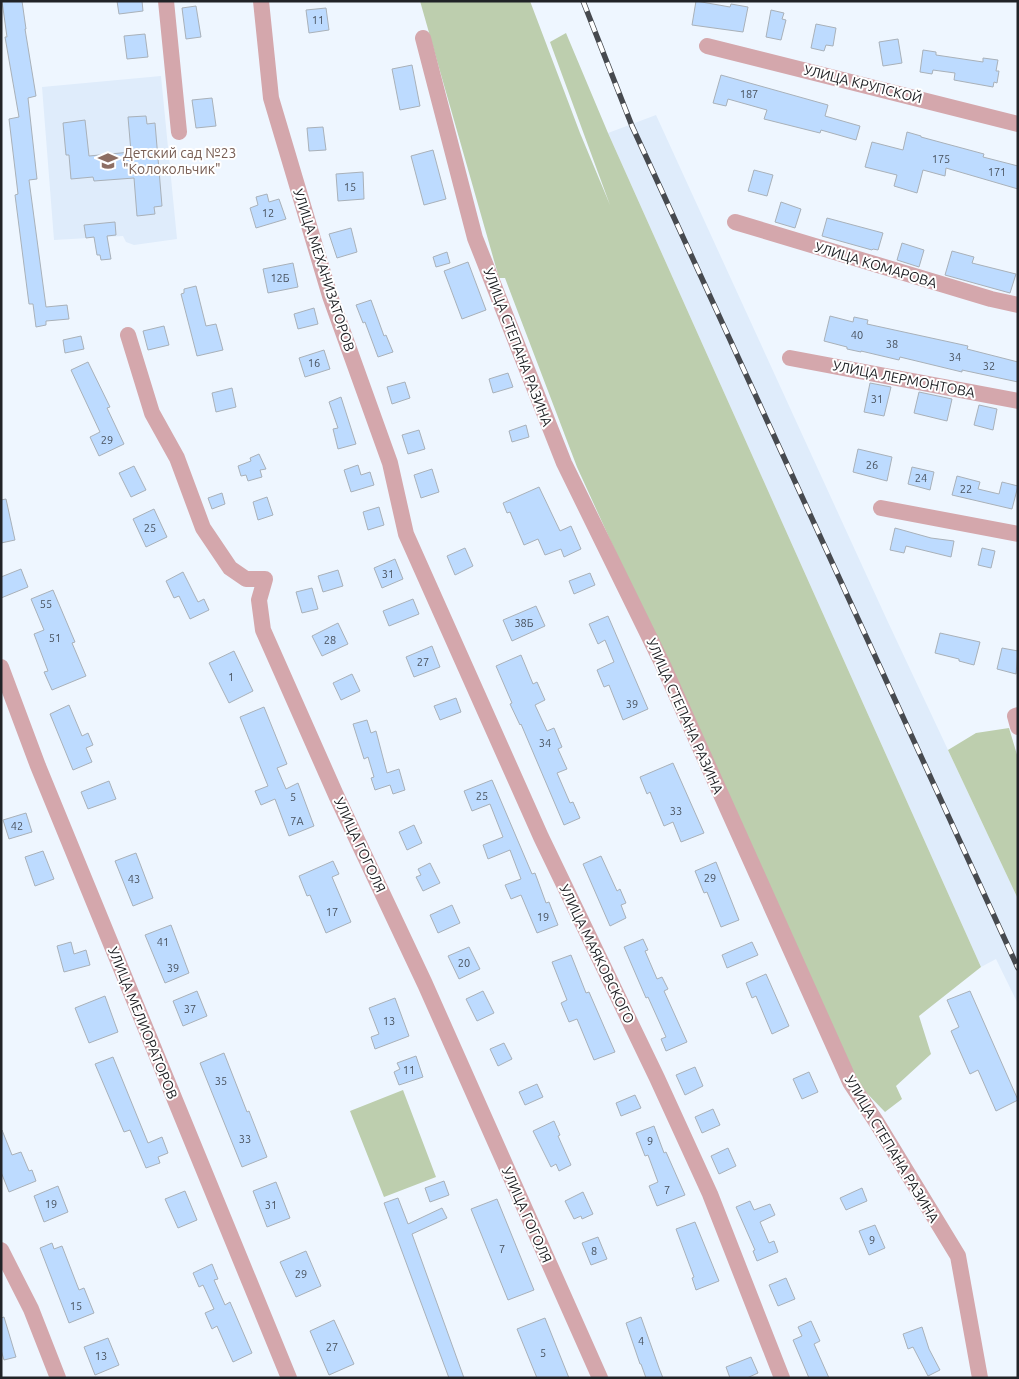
<svg xmlns="http://www.w3.org/2000/svg" width="1019" height="1379" font-family="Ubuntu,sans-serif">
	<style>
		.built { fill: #dfecfb }
		.green { fill: #bdceae }
		.building { fill: #bddbff; stroke: #a9b1b9 }
		.lines { fill: none; stroke-linecap: round; stroke-linejoin: round }
		.minor { stroke: #d4a7ac; stroke-width: 16 }
		.rail-casing { stroke: #474a4f; stroke-width: 5.5 }
		.rail { stroke: #fff; stroke-width: 4; stroke-dasharray: 11; stroke-linecap: butt }
		.labels { text-anchor: middle; stroke-width: 4; stroke-linejoin: round; paint-order: stroke }
		.number-label { font-size: 11px; fill: #48515d }
		.street-label { font-size: 14px; fill: #212327; stroke: #fff }
		.education-label { font-size: 14px; fill: #785e54; stroke: #fff; text-anchor: start }
	</style>
	<rect width="100%" height="100%" fill="#eef6ff"/>
	<path class="built" d="M161,76L177,239L134,245L126,242L123,236L54,240L42,87Z
		M656,115L887,620L1018,899V1004L996,959L981,967L608,133Z"/>
	<path class="green" d="M420,1H530L580,133L610,205L550,42L566,33L608,133L981,967L919,1016L931,1054L896,1086L902,1099L885,1112L858,1084L577,467L505,278H499Z
		M1009,728L1018,758V899L948,750L976,733Z
		M403,1090L436,1177L384,1197L350,1111Z"/>
	<path class="building" d="M2,1H22L26,29H25L36,96L28,98L37,179L29,180L46,307L67,305L69,319L46,321V325L36,327L33,304H29L15,195L18,194L9,119L19,117L5,37H7Z
		M117,1H142L143,11L119,14Z
		M696,1L730,7L731,4L748,7L743,32L692,25Z
		M196,6L201,37L186,39L182,8Z
		M326,8L329,30L309,33L306,10Z
		M771,10L784,13L782,19L786,20L781,40L766,37Z
		M816,24L836,28L833,46L826,45L824,51L811,48Z
		M145,34L148,57L127,59L124,36Z
		M898,39L902,63L883,66L879,42Z
		M923,50L936,52V55L983,62V58L998,60L996,71H999L997,83L994,82L993,87L954,80L955,73L933,70L932,74L920,72Z
		M412,65L420,106L400,110L392,69Z
		M721,75L828,105L825,116L860,126L856,140L821,130L820,133L764,119L767,110L728,99L726,106L713,103Z
		M212,98L216,126L196,128L192,100Z
		M146,116L147,124L155,123L162,206L154,207L155,214L137,216L134,178L94,181L93,177L71,179L69,155H66L63,123L85,120L89,156L131,152L128,117Z
		M323,127L326,150L309,151L307,128Z
		M907,132L921,136V137L984,154L983,157L1018,166V189L946,168L945,176L923,170L917,193L894,186L897,175L865,167L872,142L903,150Z
		M433,150L446,199L424,205L411,156Z
		M754,170L773,175L767,196L748,191Z
		M363,172L364,199L338,201L336,174Z
		M267,194L269,202L279,199L286,219L256,228L250,208L258,205L256,197Z
		M781,202L801,209L795,228L775,222Z
		M827,218L883,233L878,250L873,249L872,250L822,236Z
		M115,222L116,235L107,236L111,259L101,260L100,255H97L94,237L86,238L84,225Z
		M351,228L357,252L337,258L329,234Z
		M902,243L924,250L919,267L897,260Z
		M952,251L974,257L972,263L1016,274L1010,293L945,275Z
		M447,252L450,263L436,267L433,257Z
		M468,262L486,310L462,319L444,271Z
		M293,263L298,287L268,293L263,269Z
		M196,286L206,326L216,324L223,350L197,356L181,294L184,293V289Z
		M371,300L384,336L386,335L393,352L378,357L365,322L363,323L356,305Z
		M314,308L318,324L298,329L294,314Z
		M830,316L853,322L854,317L868,320L867,324L968,346L967,349L1018,362V382L962,370V372L900,357L899,360L861,351V352L847,349V347L824,341Z
		M164,326L169,345L148,350L143,331Z
		M81,336L84,349L65,353L63,340Z
		M324,350L330,369L305,377L299,358Z
		M88,362L110,407L107,408L124,444L99,456L90,437L100,432L71,370Z
		M508,373L513,387L493,393L489,379Z
		M405,382L410,398L392,404L387,387Z
		M870,383L891,387L884,416L864,412Z
		M232,388L236,407L216,412L212,393Z
		M919,392L952,399L947,421L914,413Z
		M341,397L356,444L338,449L333,429L338,428L329,402Z
		M979,405L997,409L993,430L974,425Z
		M526,425L529,437L512,442L509,431Z
		M419,430L425,449L408,454L402,435Z
		M858,449L892,457L887,481L853,472Z
		M259,454L266,469L260,470L262,477L248,481L246,475L241,476L238,466L251,461L250,458Z
		M358,465L361,475L370,472L374,485L351,492L344,470Z
		M134,466L146,490L131,497L119,473Z
		M912,467L934,472L930,490L908,484Z
		M432,469L439,492L421,498L414,475Z
		M957,476L980,482L978,489L999,494L1002,482L1018,486L1012,509L952,495Z
		M539,487L560,531L571,526L581,549L564,557L561,549L545,555L538,539L524,545L510,512L507,513L503,503Z
		M222,493L225,504L212,509L208,498Z
		M267,497L273,515L258,520L253,502Z
		M6,499L15,540L1,543V500Z
		M379,507L384,525L368,530L363,512Z
		M154,509L167,537L146,547L133,519Z
		M895,528L931,538L954,541L951,557L906,546L904,553L890,550Z
		M465,548L473,566L455,575L447,556Z
		M982,548L995,551L991,568L978,565Z
		M395,559L403,579L382,588L374,568Z
		M21,569L28,587L1,598V577Z
		M338,570L343,586L323,592L318,576Z
		M183,572L198,602L204,599L209,610L190,619L179,596L174,598L166,581Z
		M590,573L595,585L574,594L569,581Z
		M312,588L318,609L302,613L296,592Z
		M53,590L75,642L72,643L86,676L52,690L44,672L48,671L34,634L44,630L31,599Z
		M413,599L419,614L389,626L383,611Z
		M536,606L545,626L512,641L503,620Z
		M608,616L648,709L623,720L609,685L604,687L597,670L614,662L605,640L598,644L589,624Z
		M338,623L348,644L322,656L312,636Z
		M940,633L980,642L974,665L959,661V659L935,653Z
		M432,646L440,667L414,677L406,657Z
		M1002,648L1018,651L1016,674L997,669Z
		M234,651L253,691L229,703L209,663Z
		M521,655L533,684L537,682L545,700L535,705L547,731L554,728L562,747L558,749L567,769L557,773L570,803L573,802L580,818L564,825L521,724L520,725L510,704L512,703L496,666Z
		M352,674L360,691L341,700L333,683Z
		M456,698L461,712L440,720L434,706Z
		M69,705L82,736L88,733L93,745L86,748L92,762L73,770L50,714Z
		M264,707L287,764L277,768L286,789L298,783L314,826L289,836L275,799L261,805L255,791L268,786L240,717Z
		M367,720L371,733L376,731L387,773L399,769L405,790L393,794L390,785L375,790L371,778L374,777L368,757L364,759L353,724Z
		M673,763L704,833L681,842L673,822L664,826L650,792L647,794L640,777Z
		M492,780L532,874L535,873L546,903L549,902L558,925L537,933L521,895L511,899L505,885L521,879L510,850L488,859L483,845L503,837L490,804L472,811L464,791Z
		M109,781L116,799L88,809L81,792Z
		M26,813L32,832L9,839L3,820Z
		M414,825L422,843L407,850L399,832Z
		M43,851L54,879L35,886L25,857Z
		M136,853L153,898L133,906L115,861Z
		M601,856L617,891L620,889L626,903L621,905L626,918L610,926L583,864Z
		M333,861L339,874L332,877L351,922L326,933L310,895L307,896L299,876Z
		M716,862L739,920L721,927L707,892L704,893L695,871Z
		M430,863L440,883L423,891L416,877L421,875L418,869Z
		M452,905L460,923L438,933L430,915Z
		M171,925L189,973L165,983L145,935Z
		M643,939L648,950L645,951L657,979L662,977L668,989L664,991L687,1042L666,1051L661,1039L666,1037L648,997L646,998L624,947Z
		M71,942L74,954L86,950L90,965L64,972L57,946Z
		M752,942L758,955L727,968L722,955Z
		M469,947L480,969L459,979L448,956Z
		M571,955L586,993L589,992L615,1052L594,1060L577,1019L569,1022L561,1003L567,1000L552,962Z
		M766,974L789,1026L772,1034L756,996L752,998L746,983Z
		M197,991L207,1016L183,1026L173,1001Z
		M483,991L494,1013L477,1021L466,999Z
		M970,991L1018,1100L996,1111L978,1070L970,1074L951,1031L959,1027L947,1000Z
		M105,996L118,1032L89,1043L75,1008Z
		M395,998L409,1036L375,1049L371,1037L379,1034L369,1008Z
		M504,1043L512,1059L498,1066L490,1049Z
		M224,1053L247,1112L249,1111L267,1157L242,1167L200,1063Z
		M416,1056L423,1077L399,1085L394,1072L400,1069L397,1063Z
		M113,1057L148,1143L162,1137L168,1153L158,1157L160,1163L146,1168L130,1130L124,1132L95,1064Z
		M695,1067L703,1086L685,1095L676,1075Z
		M809,1072L818,1092L802,1099L793,1079Z
		M537,1084L543,1097L525,1105L519,1092Z
		M635,1095L641,1108L621,1116L616,1103Z
		M713,1109L720,1125L702,1133L695,1117Z
		M554,1121L560,1135L558,1136L571,1165L559,1171L556,1164L551,1167L533,1131Z
		M654,1126L664,1153L666,1152L685,1195L657,1206L649,1186L658,1182L648,1155L645,1156L636,1133Z
		M2,1130L12,1155L21,1152L29,1171L32,1170L36,1181L9,1192L1,1172Z
		M728,1148L736,1166L719,1174L711,1156Z
		M444,1181L449,1195L430,1202L425,1188Z
		M276,1182L290,1218L267,1227L253,1191Z
		M58,1186L68,1212L44,1222L34,1196Z
		M862,1188L867,1201L846,1210L840,1198Z
		M185,1191L197,1220L178,1228L165,1199Z
		M583,1192L593,1214L582,1219L581,1216L574,1219L565,1201Z
		M398,1198L408,1224L442,1208L447,1218L412,1234L464,1378H449L384,1203Z
		M497,1199L534,1290L508,1300L471,1209Z
		M750,1201L754,1210L770,1204L775,1215L760,1222L769,1243L774,1241L778,1252L757,1261L753,1251L755,1250L736,1207Z
		M695,1222L719,1281L696,1290L692,1278L694,1277L676,1229Z
		M875,1225L885,1248L869,1255L859,1231Z
		M598,1237L607,1259L591,1265L582,1243Z
		M52,1243L54,1249L62,1246L79,1290L84,1288L94,1313L69,1323L40,1248Z
		M306,1251L321,1286L296,1297L280,1262Z
		M212,1264L218,1279L214,1280L225,1305L230,1302L252,1353L233,1362L217,1326L212,1329L205,1313L214,1309L203,1285L199,1287L193,1273Z
		M786,1278L795,1299L778,1306L769,1285Z
		M4,1317L16,1357L4,1360L1,1350V1318Z
		M641,1317L659,1368L663,1378H646L641,1364H640L626,1323Z
		M545,1318L569,1378H537L517,1329Z
		M334,1320L354,1364L329,1375L310,1331Z
		M811,1321L820,1341L814,1344L829,1378H809L793,1340L802,1336L798,1327Z
		M922,1327L929,1349L940,1370L928,1376L913,1347L908,1349L903,1334Z
		M108,1338L119,1365L95,1375L84,1347Z
		M751,1357L758,1373L747,1378H730L726,1367Z"/>
	<g class="lines">
		<path class="minor" d="M166,1L179,132
			M261,1L271,98L330,296L390,463L406,534L541,837L657,1078L710,1194L782,1378
			M423,38L475,238L564,463L662,663L850,1082L877,1123L958,1256L980,1378
			M707,46L1018,124
			M735,222L991,299L1018,305
			M128,335L152,413L177,458L203,528L230,568L246,579H265L259,600L263,630L336,795L425,984L600,1378
			M790,358L1018,401
			M881,508L1018,534
			M1,667L38,766L289,1378
			M1018,715L1015,716L1018,727
			M1,1250L31,1309L58,1378"/>
		<defs>
			<path id="rail" d="M583,1L632,126L1018,968"/>
		</defs>
		<use href="#rail" class="rail-casing"/>
		<use href="#rail" class="rail"/>
	</g>
	<defs>
		<symbol id="school-bare" viewBox="-9 -9 18 18"><path d="M0-5L7-2L0 1L-7-2ZM-4 1L0 2.5L4 1V4Q0 6-4 4Z" fill="#8d6e63" stroke="#fff" stroke-width="2.5" paint-order="stroke"/></symbol>
	</defs>
	<g fill-rule="evenodd">
		<use href="#school-bare" x="94" y="147" width="28" height="28"/>
	</g>
	<g class="labels">
		<g class="number-label">
			<text x="318" y="24">11</text>
			<text x="749" y="98">187</text>
			<text x="941" y="163">175</text>
			<text x="997" y="176">171</text>
			<text x="350" y="191">15</text>
			<text x="268" y="217">12</text>
			<text x="280" y="282">12Б</text>
			<text x="857" y="339">40</text>
			<text x="892" y="348">38</text>
			<text x="955" y="361">34</text>
			<text x="314" y="367">16</text>
			<text x="989" y="370">32</text>
			<text x="877" y="403">31</text>
			<text x="107" y="444">29</text>
			<text x="872" y="469">26</text>
			<text x="921" y="482">24</text>
			<text x="966" y="493">22</text>
			<text x="150" y="532">25</text>
			<text x="388" y="578">31</text>
			<text x="46" y="608">55</text>
			<text x="524" y="627">38Б</text>
			<text x="55" y="642">51</text>
			<text x="330" y="644">28</text>
			<text x="423" y="666">27</text>
			<text x="231" y="681">1</text>
			<text x="632" y="708">39</text>
			<text x="545" y="747">34</text>
			<text x="482" y="800">25</text>
			<text x="293" y="801">5</text>
			<text x="676" y="815">33</text>
			<text x="297" y="825">7А</text>
			<text x="17" y="830">42</text>
			<text x="710" y="882">29</text>
			<text x="134" y="883">43</text>
			<text x="332" y="916">17</text>
			<text x="543" y="921">19</text>
			<text x="163" y="946">41</text>
			<text x="464" y="967">20</text>
			<text x="173" y="972">39</text>
			<text x="190" y="1013">37</text>
			<text x="389" y="1025">13</text>
			<text x="409" y="1074">11</text>
			<text x="221" y="1085">35</text>
			<text x="245" y="1143">33</text>
			<text x="650" y="1145">9</text>
			<text x="667" y="1194">7</text>
			<text x="51" y="1208">19</text>
			<text x="271" y="1209">31</text>
			<text x="872" y="1244">9</text>
			<text x="502" y="1253">7</text>
			<text x="594" y="1255">8</text>
			<text x="301" y="1278">29</text>
			<text x="76" y="1310">15</text>
			<text x="641" y="1345">4</text>
			<text x="332" y="1351">27</text>
			<text x="543" y="1357">5</text>
			<text x="101" y="1360">13</text>
		</g>
		<g class="street-label">
			<text transform="translate(863 84) rotate(14)" y="5">УЛИЦА КРУПСКОЙ</text>
			<text transform="translate(876 265) rotate(17)" y="5">УЛИЦА КОМАРОВА</text>
			<text transform="translate(324 270) rotate(72)" y="5">УЛИЦА МЕХАНИЗАТОРОВ</text>
			<text transform="translate(518 347) rotate(69)" y="5">УЛИЦА СТЕПАНА РАЗИНА</text>
			<text transform="translate(904 379) rotate(11)" y="5">УЛИЦА ЛЕРМОНТОВА</text>
			<text transform="translate(685 716) rotate(66)" y="5">УЛИЦА СТЕПАНА РАЗИНА</text>
			<text transform="translate(360 845) rotate(65)" y="5">УЛИЦА ГОГОЛЯ</text>
			<text transform="translate(597 954) rotate(64)" y="5">УЛИЦА МАЯКОВСКОГО</text>
			<text transform="translate(143 1023) rotate(68)" y="5">УЛИЦА МЕЛИОРАТОРОВ</text>
			<text transform="translate(892 1149) rotate(59)" y="5">УЛИЦА СТЕПАНА РАЗИНА</text>
			<text transform="translate(527 1215) rotate(66)" y="5">УЛИЦА ГОГОЛЯ</text>
		</g>
		<g class="education-label">
			<text x="123" y="158">Детский сад №23<tspan x="123" dy="16">"Колокольчик"</tspan></text>
		</g>
	</g>
	<rect width="1019" height="1379" fill="none" stroke="#212327" stroke-width="5"/>
</svg>
